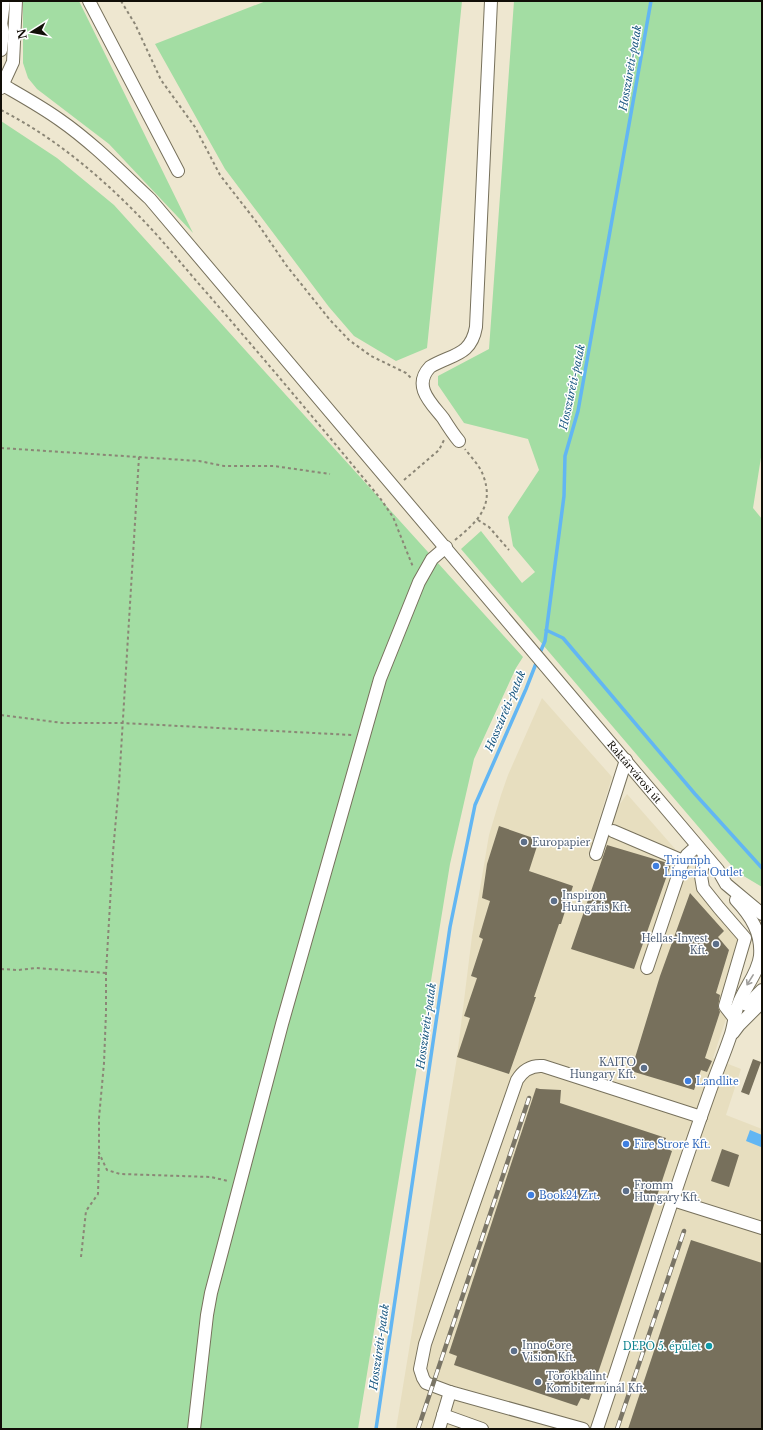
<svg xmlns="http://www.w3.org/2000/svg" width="763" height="1430" font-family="'Libre Baskerville',serif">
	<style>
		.built { fill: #e7debf }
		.green { fill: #a3dda3 }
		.water { fill: #62b6f3 }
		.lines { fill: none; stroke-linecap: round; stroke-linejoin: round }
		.stream { stroke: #62b6f3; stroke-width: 3.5 }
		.building { fill: #77705c }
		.minor-casing { stroke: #77715c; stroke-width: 14 }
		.major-casing { stroke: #77715c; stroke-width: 17 }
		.path { stroke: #8b8676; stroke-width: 2; stroke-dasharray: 3 3; stroke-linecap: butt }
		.minor { stroke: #fff; stroke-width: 12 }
		.major { stroke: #fff; stroke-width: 15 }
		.rail-casing { stroke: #7a7566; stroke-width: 4.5 }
		.rail { stroke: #fff; stroke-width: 3; stroke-dasharray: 9; stroke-linecap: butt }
		.oneway { stroke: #a09f9c }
		.service-dot { fill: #5c6f8a; stroke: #fff; stroke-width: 1.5 }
		.shop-dot { fill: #3f7fe0; stroke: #fff; stroke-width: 1.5 }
		.culture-dot { fill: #0f9aa8; stroke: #fff; stroke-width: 1.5 }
		.labels { text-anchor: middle; stroke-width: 3; stroke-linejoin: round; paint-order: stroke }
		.street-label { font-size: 10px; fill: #110e07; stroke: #fff }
		.service-label { font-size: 10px; fill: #4e5e75; stroke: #fff; text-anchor: start }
		.shop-label { font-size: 10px; fill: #366cbe; stroke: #fff; text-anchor: start }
		.culture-label { font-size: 10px; fill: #0d838f; stroke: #fff; text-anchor: end }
		.water-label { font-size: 11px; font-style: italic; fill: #1e5b83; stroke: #fff }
	</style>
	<rect width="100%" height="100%" fill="#eee7d0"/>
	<path class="built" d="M542,698L612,777L588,856L600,859L617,808L627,794L753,938L713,1058L741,1069L726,1115L762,1129V1429H396L457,1057L472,936L489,835L501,795L508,775Z"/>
	<path class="green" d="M23,1H79L193,233L109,144L37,89L28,78L23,63Z
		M266,1H462L427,348L396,361L354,336L329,307L225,169L155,44Z
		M514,1H762V451L753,508L762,519V887L737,872L461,549L481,531L522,583L535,572L513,546L508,517L539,470L528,439L464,423L438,385V376L489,349Z
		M1,121L57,158L114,205L523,657L516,668L474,759L450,864L358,1429H1Z"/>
	<path class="water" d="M750,1130L762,1135L761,1147L746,1141Z"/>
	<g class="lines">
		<path class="stream" d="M546,630L563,638L695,794L762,868
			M539,655L545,641L564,496L565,456L578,411L651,1
			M376,1429L450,927L475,805L526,689L537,661"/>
	</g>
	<path class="building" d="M499,826L539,840L529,871L573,886L561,924H559L534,997H536L509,1074L457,1057L470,1018L464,1016L477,978L471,976L483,939L479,937L490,901L482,898L487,864Z
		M607,845L671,864L634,969L571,949Z
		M690,893L724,931L718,937L729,950L716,993L720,995L718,1007L720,1012L705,1058L712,1061L707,1072L701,1070L694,1090L631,1071L660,976Z
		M753,1059L761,1062L749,1095L741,1092Z
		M536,1088L540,1089L561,1090L560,1103L666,1138L664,1146H665V1148L672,1151L589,1400L581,1398L577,1406L454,1365L457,1356L449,1353Z
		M722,1149L739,1155L729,1187L711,1181Z
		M691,1240L762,1263V1429H628Z"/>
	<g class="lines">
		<defs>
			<g id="minor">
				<path d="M89,1L178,171"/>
				<path d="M1,25L4,1"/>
				<path d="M1,50L3,32L1,24"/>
				<path id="s1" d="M3,85C22,96 42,107 60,120C93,143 121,172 150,199L718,870L726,884L762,914"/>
				<path d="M1,88L13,62L16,1"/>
				<path d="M459,441C453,434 448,426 443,418C431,403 412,386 430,367C452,354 471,356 476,327L491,1"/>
				<path d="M613,831L683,861"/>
				<path d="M596,854L626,760"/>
				<path d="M704,854L701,876L703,888L719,908L745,938L725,1006L735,1019"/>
				<path d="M647,968L683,861L687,855L697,846"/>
				<path d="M747,1005L762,990"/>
				<path d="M733,1033L739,1025L762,1002"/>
				<path d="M673,1200L762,1228"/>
				<path d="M443,1415L482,1429"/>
				<path d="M194,1429L207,1315L211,1293L282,1024L380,679L419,582L432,559L446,547"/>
				<path d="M439,1429L450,1392"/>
				<path d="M583,1429L450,1392L426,1383L423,1378L420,1369L425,1344L517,1080C523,1070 531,1065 543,1066L701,1117"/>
				<path d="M597,1429C635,1316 670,1203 710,1091C716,1073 724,1055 730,1037C734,1027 734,1015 738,1005C744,988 758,974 760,956C762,933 751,916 736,900"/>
			</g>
			<path id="major" d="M1,85H3"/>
		</defs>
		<use href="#minor" class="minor-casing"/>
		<use href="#major" class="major-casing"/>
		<path class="path" d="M121,1L135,24L161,80L195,127L220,175L258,224L286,265L330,320L349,340L371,356L406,373L412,379
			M1,110C52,136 98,174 138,215C162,239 183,266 206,292C265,360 323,429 380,498L393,517L413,567
			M1,448L199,461L224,466H274L330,474
			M139,457L119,784L113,852L106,973V1012L104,1063L99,1118V1153L107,1170L120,1174L211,1177L228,1181
			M404,480L439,450L444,440
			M478,520L489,527L509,550
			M455,540C477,522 495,506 483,475C480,466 471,457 465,449
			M1,715L63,723H122L352,735
			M1,969L18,970L36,968L106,973
			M81,1257L86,1211L98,1194L99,1154"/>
		<use href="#minor" class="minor"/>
		<use href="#major" class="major"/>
		<defs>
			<path id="rail" d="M418,1429L529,1098
				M617,1429L684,1231"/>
		</defs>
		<use href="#rail" class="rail-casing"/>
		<use href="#rail" class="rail"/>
	</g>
	<defs><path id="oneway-shaft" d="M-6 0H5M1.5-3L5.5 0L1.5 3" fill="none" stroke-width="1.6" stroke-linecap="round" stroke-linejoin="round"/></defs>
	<use class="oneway" href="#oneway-shaft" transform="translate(750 980) rotate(122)"/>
	<g class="service-dot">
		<circle cx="524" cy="842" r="4"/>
		<circle cx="554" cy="901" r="4"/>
		<circle cx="716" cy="944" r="4"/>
		<circle cx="644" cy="1068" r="4"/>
		<circle cx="626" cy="1191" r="4"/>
		<circle cx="514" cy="1351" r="4"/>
		<circle cx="538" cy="1382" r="4"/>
	</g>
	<g class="shop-dot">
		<circle cx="656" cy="866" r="4"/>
		<circle cx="688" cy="1081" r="4"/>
		<circle cx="626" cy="1144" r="4"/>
		<circle cx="531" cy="1195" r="4"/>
	</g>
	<circle class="culture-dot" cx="709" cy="1346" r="4"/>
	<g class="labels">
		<g class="street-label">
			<text dy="4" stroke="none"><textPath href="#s1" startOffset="937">Raktárvárosi út</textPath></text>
		</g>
		<g class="service-label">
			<text x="532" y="846">Europapier</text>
			<text x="562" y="899">Inspiron<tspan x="562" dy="12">Hungáris Kft.</tspan></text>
			<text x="708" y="942" text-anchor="end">Hellas-Invest<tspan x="708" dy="12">Kft.</tspan></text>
			<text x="636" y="1066" text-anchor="end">KAITO<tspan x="636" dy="12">Hungary Kft.</tspan></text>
			<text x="634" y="1189">Fromm<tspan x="634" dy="12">Hungary Kft.</tspan></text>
			<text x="522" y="1349">InnoCore<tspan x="522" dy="12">Vision Kft.</tspan></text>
			<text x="546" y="1380">Törökbálint<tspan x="546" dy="12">Kombiterminál Kft.</tspan></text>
		</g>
		<g class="shop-label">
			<text x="664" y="864">Triumph<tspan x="664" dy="12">Lingeria Outlet</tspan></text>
			<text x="696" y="1085">Landlite</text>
			<text x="634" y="1148">Fire Strore Kft.</text>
			<text x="539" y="1199">Book24 Zrt.</text>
		</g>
		<g class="culture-label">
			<text x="701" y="1350">DEPO 5. épület</text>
		</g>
		<g class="water-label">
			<text transform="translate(630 68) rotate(-80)" y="4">Hosszúréti-patak</text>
			<text transform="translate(572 387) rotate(-78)" y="4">Hosszúréti-patak</text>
			<text transform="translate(505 711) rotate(-67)" y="4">Hosszúréti-patak</text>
			<text transform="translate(426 1026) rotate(-82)" y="4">Hosszúréti-patak</text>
			<text transform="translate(379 1347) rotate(-82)" y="4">Hosszúréti-patak</text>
		</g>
	</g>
	<rect width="763" height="1430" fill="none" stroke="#110e07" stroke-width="4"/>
	<g transform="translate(32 32) rotate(259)" stroke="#ffffff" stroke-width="3" paint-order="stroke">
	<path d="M0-3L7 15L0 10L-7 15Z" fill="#110e07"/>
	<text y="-6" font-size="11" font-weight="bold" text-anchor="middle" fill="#110e07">N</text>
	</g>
</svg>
